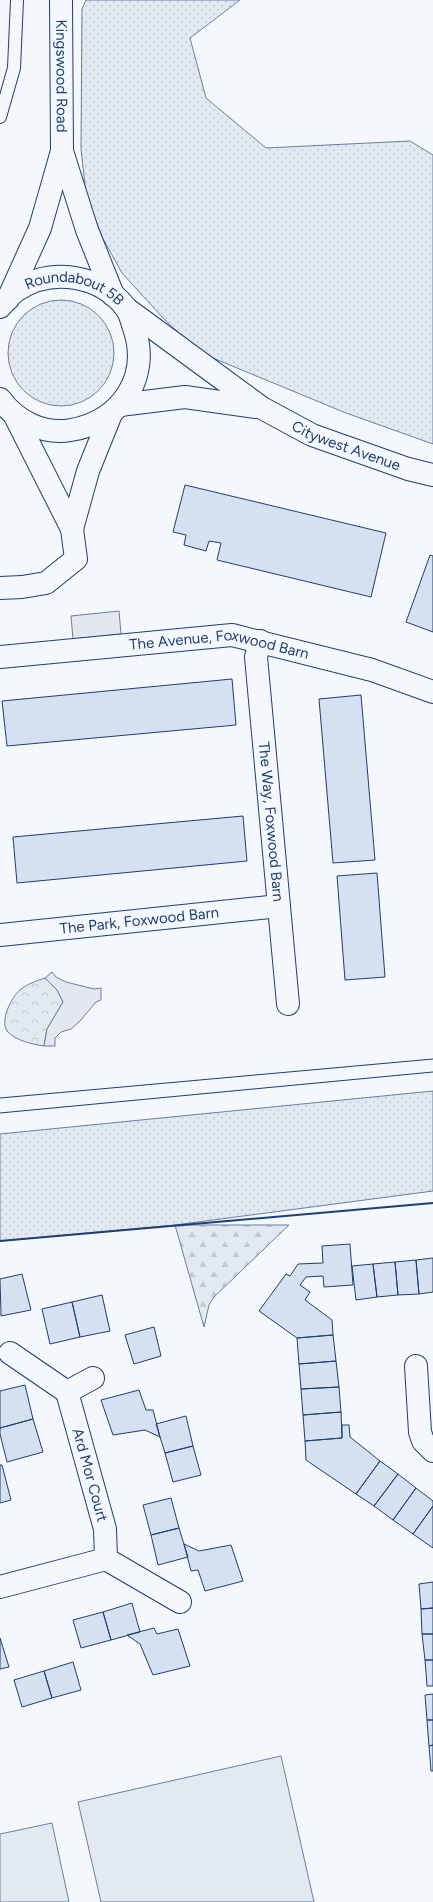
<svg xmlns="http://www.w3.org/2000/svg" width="433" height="1902" font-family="Figtree,sans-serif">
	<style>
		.grass { fill: url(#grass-dots); stroke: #687fa3 }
		.forest { fill: url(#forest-firs); stroke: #687fa3 }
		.park { fill: url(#park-crowns); stroke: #687fa3 }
		.pitch { fill: #e3e9f0; stroke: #687fa3 }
		.parking { fill: #e3e8f0; stroke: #687fa3 }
		.building { fill: #d5e0f0; stroke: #1d3f73 }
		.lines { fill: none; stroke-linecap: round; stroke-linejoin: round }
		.service-casing { stroke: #1d3f73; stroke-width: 14 }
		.minor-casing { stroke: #1d3f73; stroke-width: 24 }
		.secondary-casing { stroke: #1d3f73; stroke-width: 24 }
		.service { stroke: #f4f7fb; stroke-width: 12 }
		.minor { stroke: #f4f7fb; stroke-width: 22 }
		.secondary { stroke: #f4f7fb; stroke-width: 22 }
		.tram { stroke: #1d3f73; stroke-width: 1 }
		.wall { stroke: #1d3f73; stroke-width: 2 }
		.labels { text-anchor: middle; stroke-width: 3; stroke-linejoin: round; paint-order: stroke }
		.street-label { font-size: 15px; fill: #1d3f73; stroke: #f4f7fb }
	</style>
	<defs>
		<pattern id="grass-dots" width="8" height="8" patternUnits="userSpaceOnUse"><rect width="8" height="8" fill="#e3e9f0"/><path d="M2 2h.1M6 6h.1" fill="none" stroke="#c2c9d1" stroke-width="1.8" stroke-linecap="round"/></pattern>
		<pattern id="forest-firs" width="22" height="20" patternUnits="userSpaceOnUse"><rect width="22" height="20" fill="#e3e9f0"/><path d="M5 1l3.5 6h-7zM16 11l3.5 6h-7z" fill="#c2c9d1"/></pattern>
		<pattern id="park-crowns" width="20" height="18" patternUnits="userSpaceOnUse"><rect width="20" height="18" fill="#e3e9f0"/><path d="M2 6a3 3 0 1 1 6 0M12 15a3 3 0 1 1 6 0" fill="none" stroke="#c2c9d1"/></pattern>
	</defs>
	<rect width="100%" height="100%" fill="#f4f7fb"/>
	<path class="grass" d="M86,0H240L190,38L206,98L266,148L410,141L433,155V444L346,413L208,356L184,338L163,318L122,273L102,237L86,194L81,149L82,9Z
		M8 353a53 53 0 1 1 106 0a53 53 0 1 1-106 0Z
		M433,1091V1191L175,1225L0,1241V1134Z"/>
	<path class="forest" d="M175,1225H289L214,1297L209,1305L204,1327Z"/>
	<path class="park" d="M45,978L57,990L63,1002L47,1029L44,1046C32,1044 16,1041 7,1031C0,1020 11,998 20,990C27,984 36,981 45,978Z"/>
	<path class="pitch" d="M281,1756L314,1902H101L78,1802Z
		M52,1823L69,1902H0V1834Z"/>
	<path class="parking" d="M119,611L121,634L73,639L71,616Z
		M52,972L56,977L66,982L94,989L101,988V1000L96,1002L80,1021L71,1029L61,1032L55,1038V1046H44L47,1029L63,1002L57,990L45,978Z"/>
	<path class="building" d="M185,485L386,533L371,597L217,560L221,543L209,541L206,551L184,545L186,535L173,532Z
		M430,555L433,556V632L406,622Z
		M232,679L236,725L7,746L2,701Z
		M361,695L375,860L333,863L319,699Z
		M243,816L247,861L17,883L13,837Z
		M377,873L385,977L345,980L337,876Z
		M350,1244L353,1285L324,1287L323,1276L306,1277L300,1285L310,1292L305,1300L332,1320L333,1335L297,1338L259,1311L286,1274L290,1276L298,1264L323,1263L322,1246Z
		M433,1258V1292L419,1294L416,1260Z
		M416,1260L419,1294L398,1295L395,1262Z
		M395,1262L398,1295L377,1297L373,1264Z
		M373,1264L377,1297L356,1300L352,1266Z
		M22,1274L31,1310L1,1316L0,1279Z
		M102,1295L110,1331L80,1337L72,1302Z
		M72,1302L80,1337L50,1344L42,1309Z
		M154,1327L161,1356L134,1364L125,1335Z
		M333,1335L336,1361L299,1364L297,1338Z
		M336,1361L339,1387L301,1389L299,1364Z
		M25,1385L33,1419L0,1428V1391Z
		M339,1387L341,1412L303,1415L301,1389Z
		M139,1390L146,1410H153L160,1437L145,1430L113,1435L101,1400Z
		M341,1412L342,1438L305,1441L303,1415Z
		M186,1416L193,1446L165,1453L156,1424Z
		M33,1419L43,1452L7,1462L0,1434V1428Z
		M342,1425H349L350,1437L380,1461L356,1494L306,1460L305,1441L342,1438Z
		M193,1446L201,1475L173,1482L165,1453Z
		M380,1461L398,1474L374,1506L356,1494Z
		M0,1465H2L11,1500L0,1503Z
		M398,1474L416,1488L393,1520L374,1506Z
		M416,1488L433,1501V1506L413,1534L393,1520Z
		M171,1498L179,1528L151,1535L143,1505Z
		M433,1506V1548L413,1534Z
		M179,1528L188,1557L158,1565L151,1535Z
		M184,1544L199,1551L231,1545L243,1581L205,1591L198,1570L191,1571Z
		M433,1582V1608L421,1609L419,1584Z
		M132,1603L140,1632L111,1640L103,1612Z
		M433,1608V1634H422L421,1609Z
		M103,1612L111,1640L81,1648L73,1620Z
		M154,1628L157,1634L178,1629L190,1666L153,1675L140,1644L127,1635Z
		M422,1634H433V1660H425Z
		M0,1638L9,1667L0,1669Z
		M425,1660H433V1686H427Z
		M73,1662L81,1690L52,1698L44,1671Z
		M44,1671L52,1698L22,1707L14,1680Z
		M433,1694V1720H427L425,1695Z
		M427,1720H433V1745L429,1746Z
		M433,1745V1771H431L429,1746Z"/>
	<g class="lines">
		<defs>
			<path id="service" d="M0,117L14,68L17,0"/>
			<g id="minor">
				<path id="s1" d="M61,0L62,151L87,230L113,295"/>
				<path d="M8,299L40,228L62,151"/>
				<path d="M72,529L88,471L111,414"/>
				<path d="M0,588L22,587L46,583L76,559L72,529L15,416"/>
				<path id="s2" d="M260,641L256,657L288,1004"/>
				<path id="s3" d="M0,657L232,635L372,670L433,692"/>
				<path id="s4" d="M0,935L279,906"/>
				<path d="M10,1353L67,1392L93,1378"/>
				<path d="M416,1366L420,1432L423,1441L433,1451"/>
				<path id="s5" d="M67,1392L105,1529L106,1559L180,1602"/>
				<path d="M0,1587L106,1559"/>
			</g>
			<g id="secondary">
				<path id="s6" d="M0,307C5,301 11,294 17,290C52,267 101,275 126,308C130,313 132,322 134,328C151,377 121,422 71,430C43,435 16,421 0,399"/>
				<path id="s7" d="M127,309L262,408L312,435L408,469L433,475"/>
				<path d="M120,405L185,397L256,407"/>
			</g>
		</defs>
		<use href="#service" class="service-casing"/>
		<use href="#minor" class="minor-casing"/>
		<use href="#secondary" class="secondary-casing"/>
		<use href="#service" class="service"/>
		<use href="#minor" class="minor"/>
		<use href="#secondary" class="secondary"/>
		<path class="tram" d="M0,1098L433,1059
			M0,1113L433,1072"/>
		<path class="wall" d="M0,1241L433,1203"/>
	</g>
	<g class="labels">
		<g class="street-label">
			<text dy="5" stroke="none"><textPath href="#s1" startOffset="76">Kingswood Road</textPath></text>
			<text dy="5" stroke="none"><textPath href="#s6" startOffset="86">Roundabout 5B</textPath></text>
			<text dy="5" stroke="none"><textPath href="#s7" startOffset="260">Citywest Avenue</textPath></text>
			<text dy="5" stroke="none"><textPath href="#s3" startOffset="221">The Avenue, Foxwood Barn</textPath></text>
			<text dy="5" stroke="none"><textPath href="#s2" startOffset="182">The Way, Foxwood Barn</textPath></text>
			<text dy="5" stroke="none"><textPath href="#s4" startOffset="140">The Park, Foxwood Barn</textPath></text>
			<text dy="5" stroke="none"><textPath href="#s5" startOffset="86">Ard Mor Court</textPath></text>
		</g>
	</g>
</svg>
